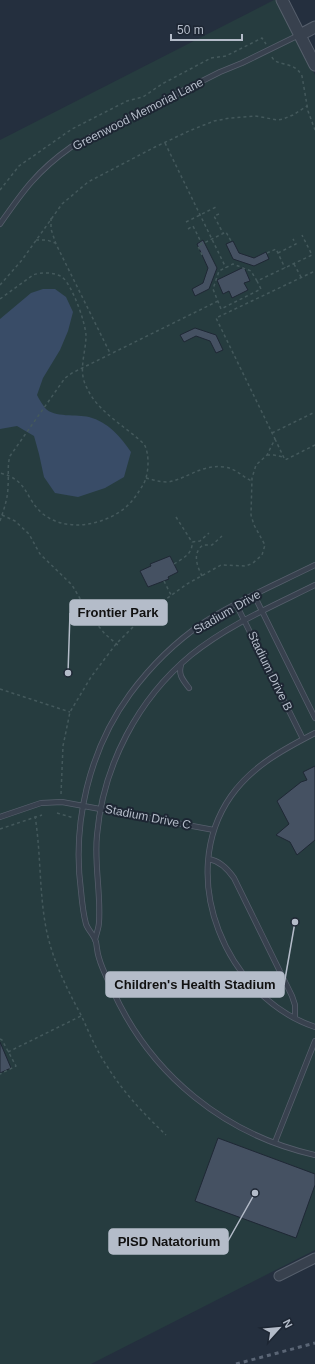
<svg xmlns="http://www.w3.org/2000/svg" width="315" height="1364" font-family="Helvetica,sans-serif">
	<style>
		.green { fill: #263c3f }
		.water { fill: #394c67 }
		.building { fill: #455162; stroke: #1f2835 }
		.lines { fill: none; stroke-linecap: round; stroke-linejoin: round }
		.service-casing { stroke: #565f6c; stroke-width: 6 }
		.minor-casing { stroke: #565f6c; stroke-width: 11 }
		.tertiary-casing { stroke: #565f6c; stroke-width: 13 }
		.path { stroke: #44595c; stroke-width: 1.5; stroke-dasharray: 3 3; stroke-linecap: butt }
		.service { stroke: #38414e; stroke-width: 4.5 }
		.minor { stroke: #38414e; stroke-width: 9 }
		.tertiary { stroke: #38414e; stroke-width: 11 }
		.rail { stroke: #5a6575; stroke-width: 3; stroke-dasharray: 4 4; stroke-linecap: butt }
		.labels { text-anchor: middle; stroke-width: 4; stroke-linejoin: round; paint-order: stroke }
		.street-label { font-size: 12px; fill: #b4bcc9; stroke: #1d2633 }
		.leader { fill: none; stroke: #b4bcc9; stroke-width: 1.5 }
		.callout-dot { fill: #b4bcc9; stroke: #1d2633; stroke-width: 1.5 }
		.callout { fill: #b4bcc9; stroke: #b4bcc9; stroke-width: 1.5 }
		.callout-label { font-size: 13px; text-anchor: middle; font-weight: bold; fill: #111 }
	</style>
	<rect width="100%" height="100%" fill="#242f3e"/>
	<path class="green" d="M274,0H277L315,75V1250L91,1364H0V140Z"/>
	<path class="water" d="M43,289H55L66,297L73,312L68,331L60,350L43,378L37,395C39,399 42,404 45,408C54,418 77,414 89,417C108,422 121,437 131,452L124,477L105,488L78,497L55,493L44,477L39,454L34,436L17,426L0,429V319L31,293Z"/>
	<path class="building" d="M203,240L217,268L209,289L195,296L192,289L203,283L208,268L197,244Z
		M233,241L239,253L254,258L266,252L269,259L254,266L233,259L226,244Z
		M244,267L250,281L244,283L248,290L232,298L229,291L223,294L217,280Z
		M195,328L216,335L223,350L216,353L210,341L196,336L184,342L180,335Z
		M170,556L178,572L168,577L169,579L148,587L140,571L151,566L150,564Z
		M315,766V840L297,855L290,842L276,835L289,824L277,801L301,782L307,780L303,772Z
		M0,1042L11,1068L0,1073Z
		M218,1138L315,1174V1185L296,1238L195,1201Z"/>
	<g class="lines">
		<defs>
			<path id="service" d="M0,224C23,191 37,171 71,147L220,72L242,63L299,35
				M315,565C279,583 236,601 203,623C175,642 150,667 130,694C89,750 72,823 81,891C82,902 83,913 86,924C88,930 94,935 96,942C97,947 97,952 99,958C102,969 108,980 113,991C151,1075 225,1135 315,1155
				M254,595L315,718
				M236,604L303,739
				M181,665C178,675 183,680 189,688
				M315,733C284,749 252,766 231,796C175,876 226,997 315,1027
				M0,817L41,803L62,802L214,830
				M209,859C220,861 227,868 234,878L292,996L295,1005V1017
				M95,940C96,934 99,928 99,922C101,893 94,864 97,835C103,765 138,699 191,655C228,625 273,606 315,585
				M275,1142L315,1041"/>
			<path id="minor" d="M279,1276L315,1258"/>
			<path id="tertiary" d="M282,0L315,65
				M300,35L315,27"/>
		</defs>
		<use href="#service" class="service-casing"/>
		<use href="#minor" class="minor-casing"/>
		<use href="#tertiary" class="tertiary-casing"/>
		<path class="path" d="M272,57C276,67 294,60 302,76L308,111L315,130
			M165,143L226,268
			M0,190L19,166L72,129L127,101L143,97L162,84L211,58L226,56L262,38L266,44
			M219,214L214,216L223,233
			M51,218V229L56,244L110,353
			M186,222L216,207
			M188,229L193,226L202,244
			M36,240H47L55,243
			M267,253L276,249L285,268
			M278,253L296,244L293,239
			M202,255L198,246L226,232L231,241
			M294,264L301,277
			M257,281L251,271L233,264L219,271L213,289L221,309L261,289L257,281L312,255L302,235
			M0,285L22,260L62,204L88,182L155,147L189,131L214,121L230,118L255,116L278,120L283,119L293,115L307,106
			M0,299L33,275C41,272 54,272 62,277C72,284 86,324 86,336C86,352 78,370 86,386C97,412 124,425 144,444C150,454 149,475 143,485C138,493 133,501 126,507C105,525 67,533 43,514C24,498 29,480 0,473
			M272,433L315,412
			M275,439L285,460L315,445
			M267,455H274L283,457
			M146,478C153,480 160,482 168,482C187,479 201,464 224,467C236,468 242,477 252,481
			M2,515L15,521L29,534L40,554L72,585L91,617L105,634L120,647
			M176,517L192,542L200,541L209,533
			M0,521C4,509 8,498 8,486C9,476 7,466 10,456L65,378L72,373L218,301
			M174,564C183,558 193,554 192,542
			M202,576C197,566 192,553 203,545H212L222,536
			M164,581L171,595
			M0,689L70,712
			M61,794L63,746L70,712L91,677L116,644L148,612L187,584L221,565L246,566L253,563L262,555L265,545L254,525L251,515L252,478L256,465L267,455L275,439L216,318L315,271
			M57,813L74,818
			M35,816C41,853 39,891 46,928C52,959 66,987 81,1015C89,1032 96,1050 107,1066C123,1092 144,1114 166,1135
			M0,829L42,815
			M0,1039L2,1040L16,1066L0,1074
			M8,1052L81,1016"/>
		<use href="#service" class="service"/>
		<use href="#minor" class="minor"/>
		<use href="#tertiary" class="tertiary"/>
		<path class="rail" d="M236,1364L315,1343"/>
	</g>
	<g class="labels">
		<g class="street-label">
			<text transform="translate(138 114) rotate(-27)" y="4">Greenwood Memorial Lane</text>
			<text transform="translate(227 612) rotate(-30)" y="4">Stadium Drive</text>
			<text transform="translate(270 671) rotate(64)" y="4">Stadium Drive B</text>
			<text transform="translate(148 817) rotate(11)" y="4">Stadium Drive C</text>
		</g>
	</g>
	<path class="leader" d="M68 673L70 613M295 922L284 985M255 1193L228 1241"/>
	<g class="callout-dot">
		<circle cx="68" cy="673" r="4"/>
		<circle cx="295" cy="922" r="4"/>
		<circle cx="255" cy="1193" r="4"/>
	</g>
	<g class="callout">
		<rect x="70" y="600" width="97" height="25" rx="4"/>
		<rect x="106" y="972" width="178" height="25" rx="4"/>
		<rect x="109" y="1229" width="119" height="25" rx="4"/>
	</g>
	<g class="callout-label">
		<text x="118" y="617">Frontier Park</text>
		<text x="195" y="989">Children's Health Stadium</text>
		<text x="169" y="1246">PISD Natatorium</text>
	</g>
	<g transform="translate(279 1328) rotate(63)" stroke="#1d2633" stroke-width="3" paint-order="stroke">
	<path d="M0-3L7 15L0 10L-7 15Z" fill="#b4bcc9"/>
	<text y="-6" font-size="11" font-weight="bold" text-anchor="middle" fill="#b4bcc9">N</text>
	</g>
	<path d="M171 34v6h71v-6" fill="none" stroke="#b4bcc9" stroke-width="2"/>
	<text x="177" y="34" font-size="12" fill="#b4bcc9" stroke="#1d2633" stroke-width="3" paint-order="stroke">50 m</text>
</svg>
